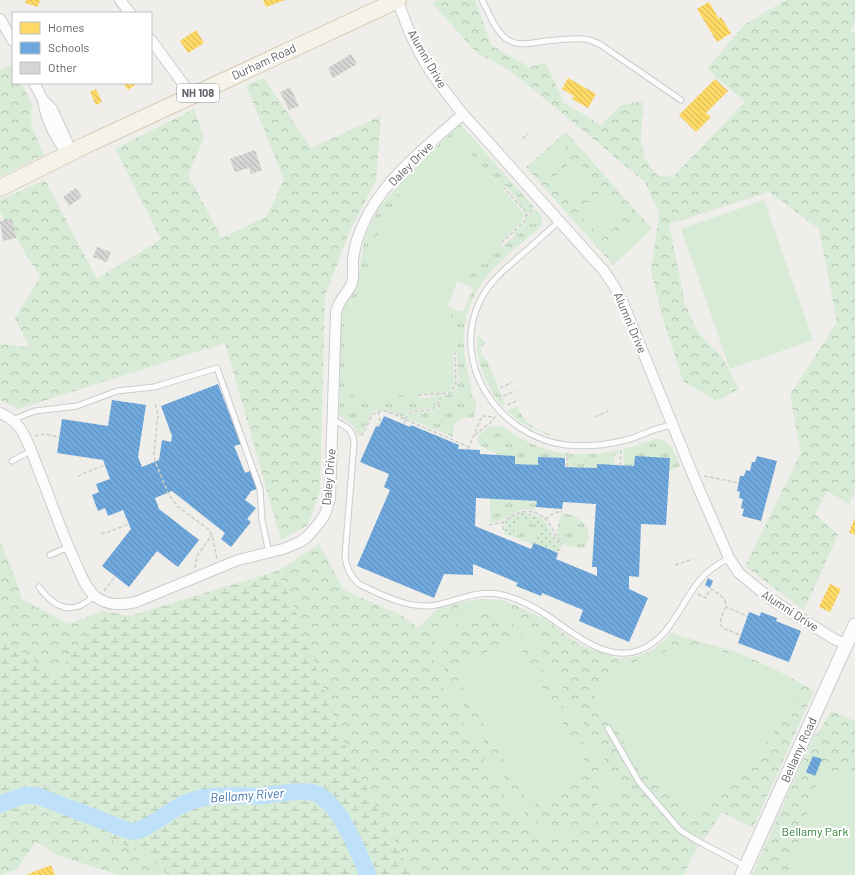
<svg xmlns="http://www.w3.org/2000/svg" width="855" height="875" font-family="Barlow,sans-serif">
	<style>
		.grass { fill: url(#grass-tufts) }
		.forest { fill: url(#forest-crowns) }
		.wetland { fill: url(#wetland-marsh) }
		.garden { fill: url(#garden-dots) }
		.pitch { fill: #d8ebd6; fill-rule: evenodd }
		.homes { fill: url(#homes-back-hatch) }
		.schools { fill: url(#schools-back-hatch); fill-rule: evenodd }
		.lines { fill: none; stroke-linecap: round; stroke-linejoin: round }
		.river { stroke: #bfe0f9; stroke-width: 17 }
		.building { fill: url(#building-back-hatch) }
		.service-casing { stroke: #cbcccc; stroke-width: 7 }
		.minor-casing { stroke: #cbcccc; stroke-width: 12 }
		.tertiary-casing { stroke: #cbcccc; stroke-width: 15 }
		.primary-casing { stroke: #d7ceb8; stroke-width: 18 }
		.path { stroke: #cacfcc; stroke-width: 1.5; stroke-dasharray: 4 2; stroke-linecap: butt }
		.service { stroke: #fdfcfc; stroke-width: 5 }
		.minor { stroke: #fdfcfc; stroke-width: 10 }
		.tertiary { stroke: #fdfcfc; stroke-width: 13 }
		.primary { stroke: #f4f2e9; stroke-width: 16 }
		.labels { text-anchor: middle; stroke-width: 4; stroke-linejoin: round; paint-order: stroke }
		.shield { fill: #fff; stroke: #8f9295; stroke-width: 1 }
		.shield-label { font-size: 11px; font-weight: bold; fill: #5f6368 }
		.street-label { font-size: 12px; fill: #5f6368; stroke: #fff }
		.park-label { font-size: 12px; fill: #348238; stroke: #fff }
		.water-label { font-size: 13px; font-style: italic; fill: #4174aa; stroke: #fff }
	</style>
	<defs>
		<pattern id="grass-tufts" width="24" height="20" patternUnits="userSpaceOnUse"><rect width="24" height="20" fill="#d8ebd6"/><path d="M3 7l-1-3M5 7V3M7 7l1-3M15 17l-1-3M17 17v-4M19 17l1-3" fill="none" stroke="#b2c2b1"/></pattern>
		<pattern id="forest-crowns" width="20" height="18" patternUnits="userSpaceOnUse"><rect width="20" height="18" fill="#d8ebd6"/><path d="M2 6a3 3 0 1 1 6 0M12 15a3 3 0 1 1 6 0" fill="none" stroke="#b2c2b1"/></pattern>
		<pattern id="wetland-marsh" width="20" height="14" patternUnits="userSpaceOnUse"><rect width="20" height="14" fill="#d8ebd6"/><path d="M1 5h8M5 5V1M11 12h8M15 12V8" fill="none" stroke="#b2c2b1"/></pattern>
		<pattern id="garden-dots" width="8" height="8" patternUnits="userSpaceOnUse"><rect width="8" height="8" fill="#d8ebd6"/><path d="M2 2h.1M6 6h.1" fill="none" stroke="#b2c2b1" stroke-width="1.8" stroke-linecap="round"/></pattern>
		<pattern id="homes-back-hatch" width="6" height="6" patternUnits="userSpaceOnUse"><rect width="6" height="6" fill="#ffd966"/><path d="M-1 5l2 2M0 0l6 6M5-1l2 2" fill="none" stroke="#d2b458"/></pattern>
		<pattern id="schools-back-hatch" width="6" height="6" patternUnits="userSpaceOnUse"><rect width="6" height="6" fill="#6fa8dc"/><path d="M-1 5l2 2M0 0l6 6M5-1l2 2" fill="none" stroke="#5e8cb6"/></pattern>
		<pattern id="building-back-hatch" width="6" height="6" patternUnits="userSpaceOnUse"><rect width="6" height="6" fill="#d6d5d3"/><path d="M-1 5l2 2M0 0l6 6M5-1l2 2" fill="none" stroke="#b1b0af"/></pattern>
	</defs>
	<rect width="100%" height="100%" fill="#efeeea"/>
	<path class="grass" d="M460,124L534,207L527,213L506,186L503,189L455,136L377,236L359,294L351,310L349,342L350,373L353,396L370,397L418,394V398L434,397L435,395H439C439,417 412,403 404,417C375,406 374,405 362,434L359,436L354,427L339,415C340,393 340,371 340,350C341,333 339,316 346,301L348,300L357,286L364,241L368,229L380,207L409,173Z
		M536,209C540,215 545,219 540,227C521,244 499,260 484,280C460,313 459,348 472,386L470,387L472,395L477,404L473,418H462L454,424L453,437L407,418C416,404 440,421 442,395L451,394L458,386L457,353H453L450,308L463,312L473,288L457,281L499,242L503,246L515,235L514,233L526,222V217Z
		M479,336L486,343L480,348L482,351L480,353L488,362L505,404L502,406C489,390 472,357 479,336Z
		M517,406C525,424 532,428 551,434L550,436L523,424L507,411Z
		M502,426C522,441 542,450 567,454V458L539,457L538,465L515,464L478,444V436L489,427Z
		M655,439C671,439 675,453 680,466L669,471L635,456L634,466H624L623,450Z
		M619,450V454L615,453L614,465L597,468L568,467L569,454H597Z
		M490,499L537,501L535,511C515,505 508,521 490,523Z
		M563,513C580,515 597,530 584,547C573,550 557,545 557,532C557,525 560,519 563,513Z
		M518,521L530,522L541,527L533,545L514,537L515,532L512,526Z"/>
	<path class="forest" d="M440,0H475L491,45L529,67L546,63L564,103L601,125L621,105L643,101L641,141L645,159L658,176L673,177L745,102L707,69L744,25L786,0H855V20L851,32L855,33V492L849,504L827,491L815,514L838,535L804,610L745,566L801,453L790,395L837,322L819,229L769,192L669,224L685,304L699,334L723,358L739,389L717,401L683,381L661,313L651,271L659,213L645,182L512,72L476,52L432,3Z
		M13,64V83H22L32,106L31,125L44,155L0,177V70Z
		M264,78L311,148L381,116L376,181L351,228L325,296L320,490L308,525L281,540L225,343L18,409L0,400V344L29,347L15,318L40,277L0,212V200L45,180L97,279L161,239L115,149L194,109L204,138L188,175L222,238L267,216L284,179L246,85Z
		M566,132L652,229L613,265L526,167Z
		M0,540L20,591L21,599L69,624L102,611L56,676L0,637Z
		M319,544L344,590L401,615L418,628L439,608L477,599L503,600L545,619L580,645L618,658L634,657L649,652L663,642L672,632L681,636L736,652L773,668L814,691L753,828L722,812L693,855L685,873L683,875H412L344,744L280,570Z
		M832,711L855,721V875H752L815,733L817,734Z
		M38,809L139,851L169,875H118L58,855L36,842L16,870L0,875V818Z"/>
	<path class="wetland" d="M280,570L344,744L412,875H169L139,851L38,809L0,818V637L56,676L102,611L130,616Z"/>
	<path class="garden" d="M523,513C550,513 545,531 562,545L558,553L534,543L541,527L530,522L518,521L512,526L515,532L514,537L504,534L505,522L514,515Z"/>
	<path class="pitch" d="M455,136L524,213L523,221L457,281L448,306L450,308L455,385L449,392L370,397L353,396L350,373L349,342L351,310L359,294L377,236L399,195L432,157Z
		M562,143L572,155L547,177L536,166Z
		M575,158L586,170L560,193L550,181Z
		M589,174L600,186L574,208L564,196Z
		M603,189L614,201L588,224L577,212Z
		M764,200L813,340L730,369L681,229Z
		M617,205L627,216L602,239L591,227Z
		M631,220L641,232L616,255L605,243Z
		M483,604C501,605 514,611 527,624L623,792L615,797L611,791C601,839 551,855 517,818L436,675C426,639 445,608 483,604ZM483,614C498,614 509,619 520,630L599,771C612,820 560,849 525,814L445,673C436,642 452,617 483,614Z
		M514,637L591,773L531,807L453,671Z
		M690,648C738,649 763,666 802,691L751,767L698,818L689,817L657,783L610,723L591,691C621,665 650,651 690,648Z
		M823,769L855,780V875H786Z"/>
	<path class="homes" d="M26,0H40L38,7L25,3Z
		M263,0H285L266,7Z
		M709,2L719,19L721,17L731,33L717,42L697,9Z
		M196,30L204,43L188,53L180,41Z
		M568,78L596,94L588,108L572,99L574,96L562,89Z
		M715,79L728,91L706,113L711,117L696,132L679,115Z
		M123,83H134L135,85L128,90Z
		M96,89L102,102L96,105L90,92Z
		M855,518V535L849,532Z
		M830,584L841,589L830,612L819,607Z
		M51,865L55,875H26Z"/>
	<path class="schools" d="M218,384L241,444L234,446L245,473L250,471L257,489L251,491L245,500L256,508L247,519L251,522L231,547L221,539L225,533L172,491L155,498L159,509L199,540L178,567L157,551L129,587L102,566L131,529L123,510L108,516L105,508L98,511L92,495L99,492L96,484L110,479L103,460L57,453L62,419L108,426L112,400L146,405L138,457L142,467L159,460L162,440L171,442L172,436L161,406Z
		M384,416L410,427L411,425L459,445L458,449L480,450V454L515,456V464L538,465V457L565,458V467L597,468V464L634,466L635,456L670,458L666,525L641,524L639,577L629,576V589L648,598L629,642L579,621L583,610L542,593L541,596L516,586L518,583L473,564V575L444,574L434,598L357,566L390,490L384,487L389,474L360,462L376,426L379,427ZM476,498L537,501L536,507L562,509L563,502L596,504L592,567H597V576L556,559L558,553L534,543L531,549L475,526Z
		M757,456L777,461L761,521L742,516L744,509L741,508L743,499L739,498L740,492L737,491L740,476H744L746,470L750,471L752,462H755Z
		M708,578L713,581L710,588L705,585Z
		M749,612L760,616L761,612L777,618L776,621L801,631L789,662L738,643Z
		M813,756L822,759L815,776L806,772Z"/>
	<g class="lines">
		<path class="river" d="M0,804L25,795L38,796L127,830C130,831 133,832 136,831C150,828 171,809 186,803C208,793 234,796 258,796C275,795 292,790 309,792C337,794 358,852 368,875"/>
	</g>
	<path class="building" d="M351,54L357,64L333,78L328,68Z
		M290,87L299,106L289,110L280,92Z
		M255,150L262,170L251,174L249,168L235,172L230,159Z
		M76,188L82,197L69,206L63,197Z
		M12,219L16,238L3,241L0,221Z
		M97,247L111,252L107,262L93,257Z"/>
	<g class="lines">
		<defs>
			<path id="service" d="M482,0C489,12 493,27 504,37C517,48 532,43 546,41C557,40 579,37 589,40C593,41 597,43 601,45L681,100
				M558,222C546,233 533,245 520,256C504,270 489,282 480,301C449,364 500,437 566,445C586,447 607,445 626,440C633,439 639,435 646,433C654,429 663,427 672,425
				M12,420L35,411L77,406L117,391L154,387L217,368L260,489L262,520L269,553
				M333,420C345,426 353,428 354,443L345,556C346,568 350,576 359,584C381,595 411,610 436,605C458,601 476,590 498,594C516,597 533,606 548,616C573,633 607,663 640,650C672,637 680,603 700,580C708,570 718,564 729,558
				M12,461L31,451
				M50,555L69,547
				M39,587C55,609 73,616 94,596
				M608,728L639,782L680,830L694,839L745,866"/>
			<path id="minor" d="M120,0L130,13
				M398,0C406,26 419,56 435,78C444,90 453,102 463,114L604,271L614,286L623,303L695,480L729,558L739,573L772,600L834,639L846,644
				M0,19L13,41
				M151,40L192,96
				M34,83L43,100
				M43,100L52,109L68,144V154C56,139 46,119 43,100Z
				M0,413C8,417 14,420 19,427C28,439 32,453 37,466C51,500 62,535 78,568C82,578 87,590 96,597C109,606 121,605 136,602L238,560L283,549L300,542L308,536L320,522L325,514L330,498L336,312C339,298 348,294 352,283C354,276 353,268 353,261C354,252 356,241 360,232C378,183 425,148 463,114"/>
			<path id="tertiary" d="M742,875L855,625"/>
			<path id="primary" d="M0,188L86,145L398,0"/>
		</defs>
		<use href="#service" class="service-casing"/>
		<use href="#minor" class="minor-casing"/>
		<use href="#tertiary" class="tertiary-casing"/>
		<use href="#primary" class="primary-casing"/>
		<path class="path" d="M522,139L528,134
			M525,217L534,208
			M501,243L525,221L526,212L504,188
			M500,388L512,382
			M418,395L450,393L456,385L455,353
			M503,396L515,391
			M155,404L158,414L154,453L155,461L168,493L177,506L208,529L212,535L217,559
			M507,405L519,400
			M595,417L608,411
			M405,419C414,402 439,421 441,393
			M404,424L406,419
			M378,427L380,421L378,411
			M35,436L43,434L59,437
			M361,436C370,426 368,409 386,411L469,447
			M468,449L482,416L495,417L491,422L474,436
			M620,466L621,448
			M567,467L568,452
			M704,476L710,477L738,483
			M78,477L82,474L105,465
			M545,519L554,513L562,511
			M489,525L503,522
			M503,530V522C517,510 536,506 548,522C553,529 556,537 562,544
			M101,533H106L129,524
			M675,565L693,559
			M195,568L197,556L212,535
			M104,591L115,576
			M698,594L705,598L711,589C718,593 727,598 726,607L747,616
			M726,607C723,614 717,622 723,628L740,635"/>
		<use href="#service" class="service"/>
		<use href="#minor" class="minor"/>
		<use href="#tertiary" class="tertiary"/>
		<use href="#primary" class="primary"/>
	</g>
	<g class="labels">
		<rect class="shield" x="177" y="84" width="42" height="18" rx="3"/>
		<g class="shield-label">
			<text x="198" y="97">NH 108</text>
		</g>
		<g class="street-label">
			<text transform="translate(427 59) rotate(60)" y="4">Alumni Drive</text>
			<text transform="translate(264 62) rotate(-25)" y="4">Durham Road</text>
			<text transform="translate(411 164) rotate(-45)" y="4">Daley Drive</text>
			<text transform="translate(630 323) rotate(67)" y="4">Alumni Drive</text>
			<text transform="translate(329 477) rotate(-85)" y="4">Daley Drive</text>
			<text transform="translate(790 611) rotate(33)" y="4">Alumni Drive</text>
			<text transform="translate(799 750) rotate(-66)" y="4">Bellamy Road</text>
		</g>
		<g class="park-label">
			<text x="815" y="836">Bellamy Park</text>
		</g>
		<g class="water-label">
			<text transform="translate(247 795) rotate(-4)" y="5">Bellamy River</text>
		</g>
	</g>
	<rect x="12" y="12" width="140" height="72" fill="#ffffff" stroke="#bfc1c3"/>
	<rect x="20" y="22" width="20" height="12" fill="#ffd966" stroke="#bfc1c3"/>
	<text x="48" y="32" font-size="12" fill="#5f6368">Homes</text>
	<rect x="20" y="42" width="20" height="12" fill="#6fa8dc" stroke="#bfc1c3"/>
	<text x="48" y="52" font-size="12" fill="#5f6368">Schools</text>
	<rect x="20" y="62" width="20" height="12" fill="#d6d5d3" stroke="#bfc1c3"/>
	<text x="48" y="72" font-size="12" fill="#5f6368">Other</text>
</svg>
